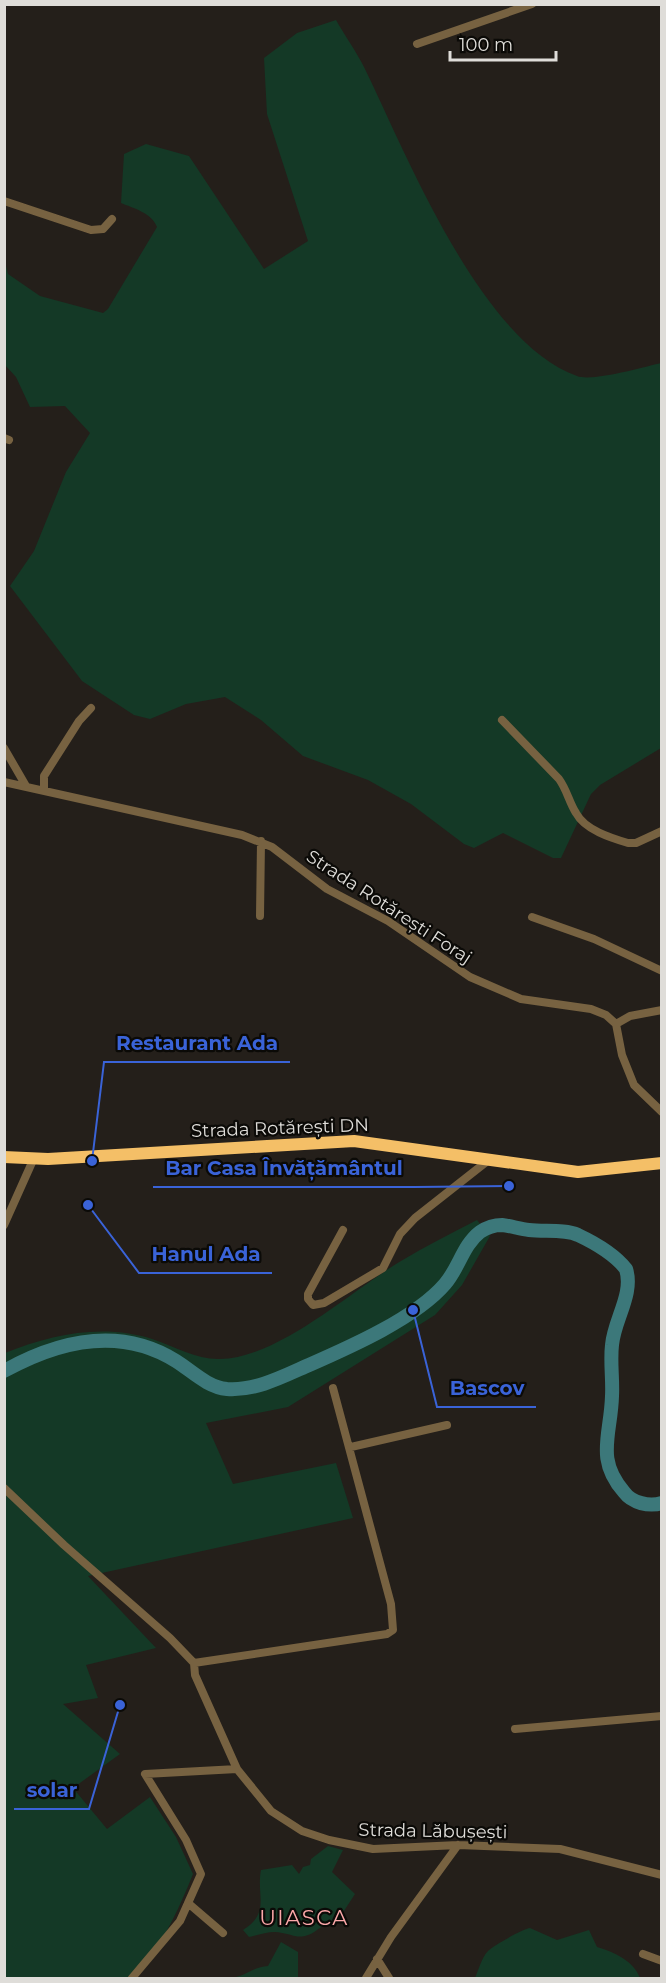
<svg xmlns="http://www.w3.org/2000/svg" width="666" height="1983" font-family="Montserrat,sans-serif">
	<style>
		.green { fill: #143926 }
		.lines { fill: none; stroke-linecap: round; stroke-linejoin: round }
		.river { stroke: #3c787a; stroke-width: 14 }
		.minor { stroke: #776241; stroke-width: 8 }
		.highway { stroke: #f4bf67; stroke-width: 12 }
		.labels { text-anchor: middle; stroke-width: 4.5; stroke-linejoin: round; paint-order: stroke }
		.street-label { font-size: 18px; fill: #dfddd9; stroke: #0b0a07 }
		.quarter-label { font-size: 21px; letter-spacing: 1.5px; fill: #fca8a9; stroke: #0b0a07 }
		.leader { fill: none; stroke: #3a63d8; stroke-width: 2 }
		.callout-dot { fill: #3a63d8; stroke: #0b0a07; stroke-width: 2 }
		.callout-label { font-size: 20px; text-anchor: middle; font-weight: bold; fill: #3a63d8; stroke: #0b0a07; stroke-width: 4.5; stroke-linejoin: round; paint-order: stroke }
	</style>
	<rect width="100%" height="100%" fill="#241f1a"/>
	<path class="green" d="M336,20C345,36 356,51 364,67C407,155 480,341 577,376C592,382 644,367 661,363V748L600,785L591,794L561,858H553L503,833L474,848L464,844L411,804L368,780L303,756L261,720L225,697L186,704L150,719L134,715L82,681L10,586L34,551L66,472L90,433L65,406L30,407L16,377L5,365L4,258L8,274L40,296L103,313L108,309L157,227C152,213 133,208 121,203L124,154L146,144L189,156L264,269L308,241L267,114L264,58L297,33Z
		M477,1220L490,1236L462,1285L435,1315L288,1407L206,1423L233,1484L336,1463L353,1518L88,1576L156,1648L86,1665L98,1698L63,1704L120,1754L73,1788L107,1829L150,1797L176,1837L193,1874C178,1911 161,1949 132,1978H5V1353C53,1334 104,1323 155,1340C175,1347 198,1360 220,1359C279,1358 352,1290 401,1261C426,1246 452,1233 477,1220Z
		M328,1846L343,1850L332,1872L355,1894L338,1920C325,1920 318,1933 305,1936C294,1938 292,1934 282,1933C272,1930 259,1935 249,1937L243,1930C271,1912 256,1896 261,1870L292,1865L299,1874L303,1867L310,1865L311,1859Z
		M530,1928L557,1940L589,1930L597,1947C614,1952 634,1961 640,1978H475C478,1971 482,1957 488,1951C494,1945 523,1929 530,1928Z
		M281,1942L298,1952V1978H229C245,1977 252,1967 268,1966Z"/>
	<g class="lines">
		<path class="river" d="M4,1371C58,1341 120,1326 176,1361C192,1371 207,1387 227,1389C256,1391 284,1376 309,1365C350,1347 416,1318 445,1284C459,1268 463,1245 480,1232C486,1228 495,1225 502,1225C511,1226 520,1229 529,1230C544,1232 564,1229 578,1235C595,1243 615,1255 626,1269C634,1294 614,1320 612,1345C610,1362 613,1379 612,1396C611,1435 595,1459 624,1492C632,1503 649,1507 662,1503"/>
		<path class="minor" d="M417,44L532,4
			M4,201L91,230L103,229L112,219
			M4,438L9,440
			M502,720L559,779C567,790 569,802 576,813C585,830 611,838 628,843H636L662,831
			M4,748L26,786
			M4,782L242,835L272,847L327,889L388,921L470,977L521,999L591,1009L606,1015L616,1024L622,1055L634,1085L662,1112
			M44,790V776L79,721L91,708
			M260,916L261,841
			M532,917L594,939L662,971
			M616,1024L630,1016L662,1010
			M4,1225L34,1158
			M343,1230L308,1294V1299L313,1305L324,1303L383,1268L400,1234L415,1218L490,1159
			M351,1447L447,1425
			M4,1488L64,1545L170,1638L194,1663
			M194,1663L195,1675L237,1769L271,1811L302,1831L329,1840L373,1849L458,1845L560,1849L662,1875
			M194,1663L387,1634L393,1630L391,1604L333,1388
			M515,1729L662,1716
			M188,1903L223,1933
			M643,1954L662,1961
			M377,1959L389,1978
			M132,1978L180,1921L201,1874L186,1840L145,1774L237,1769
			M366,1978L391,1937L458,1845"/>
		<path class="highway" d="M4,1157L48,1159L354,1141L578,1172L662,1163"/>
	</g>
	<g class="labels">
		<g class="street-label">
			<text transform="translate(389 907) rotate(33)" y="6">Strada Rotărești Foraj</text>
			<text transform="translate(280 1128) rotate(-2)" y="6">Strada Rotărești DN</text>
			<text transform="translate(433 1831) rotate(1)" y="6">Strada Lăbușești</text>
		</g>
		<g class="quarter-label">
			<text x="304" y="1925">UIASCA</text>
		</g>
	</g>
	<path class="leader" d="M92 1161L104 1062H290M509 1186L415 1187H153M88 1205L139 1273H272M413 1310L437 1407H536M120 1705L89 1809H14"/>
	<g class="callout-dot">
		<circle cx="92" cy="1161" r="6"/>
		<circle cx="509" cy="1186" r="6"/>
		<circle cx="88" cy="1205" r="6"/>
		<circle cx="413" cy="1310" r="6"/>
		<circle cx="120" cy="1705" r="6"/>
	</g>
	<g class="callout-label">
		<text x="197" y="1050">Restaurant Ada</text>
		<text x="284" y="1175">Bar Casa Învățământul</text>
		<text x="206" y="1261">Hanul Ada</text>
		<text x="487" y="1395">Bascov</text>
		<text x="52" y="1797">solar</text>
	</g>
	<rect width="666" height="1983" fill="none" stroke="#dfddd9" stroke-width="12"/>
	<path d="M450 51v9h106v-9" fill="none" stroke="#dfddd9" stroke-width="3"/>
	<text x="459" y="51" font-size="18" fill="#dfddd9" stroke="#0b0a07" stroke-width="4.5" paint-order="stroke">100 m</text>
</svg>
